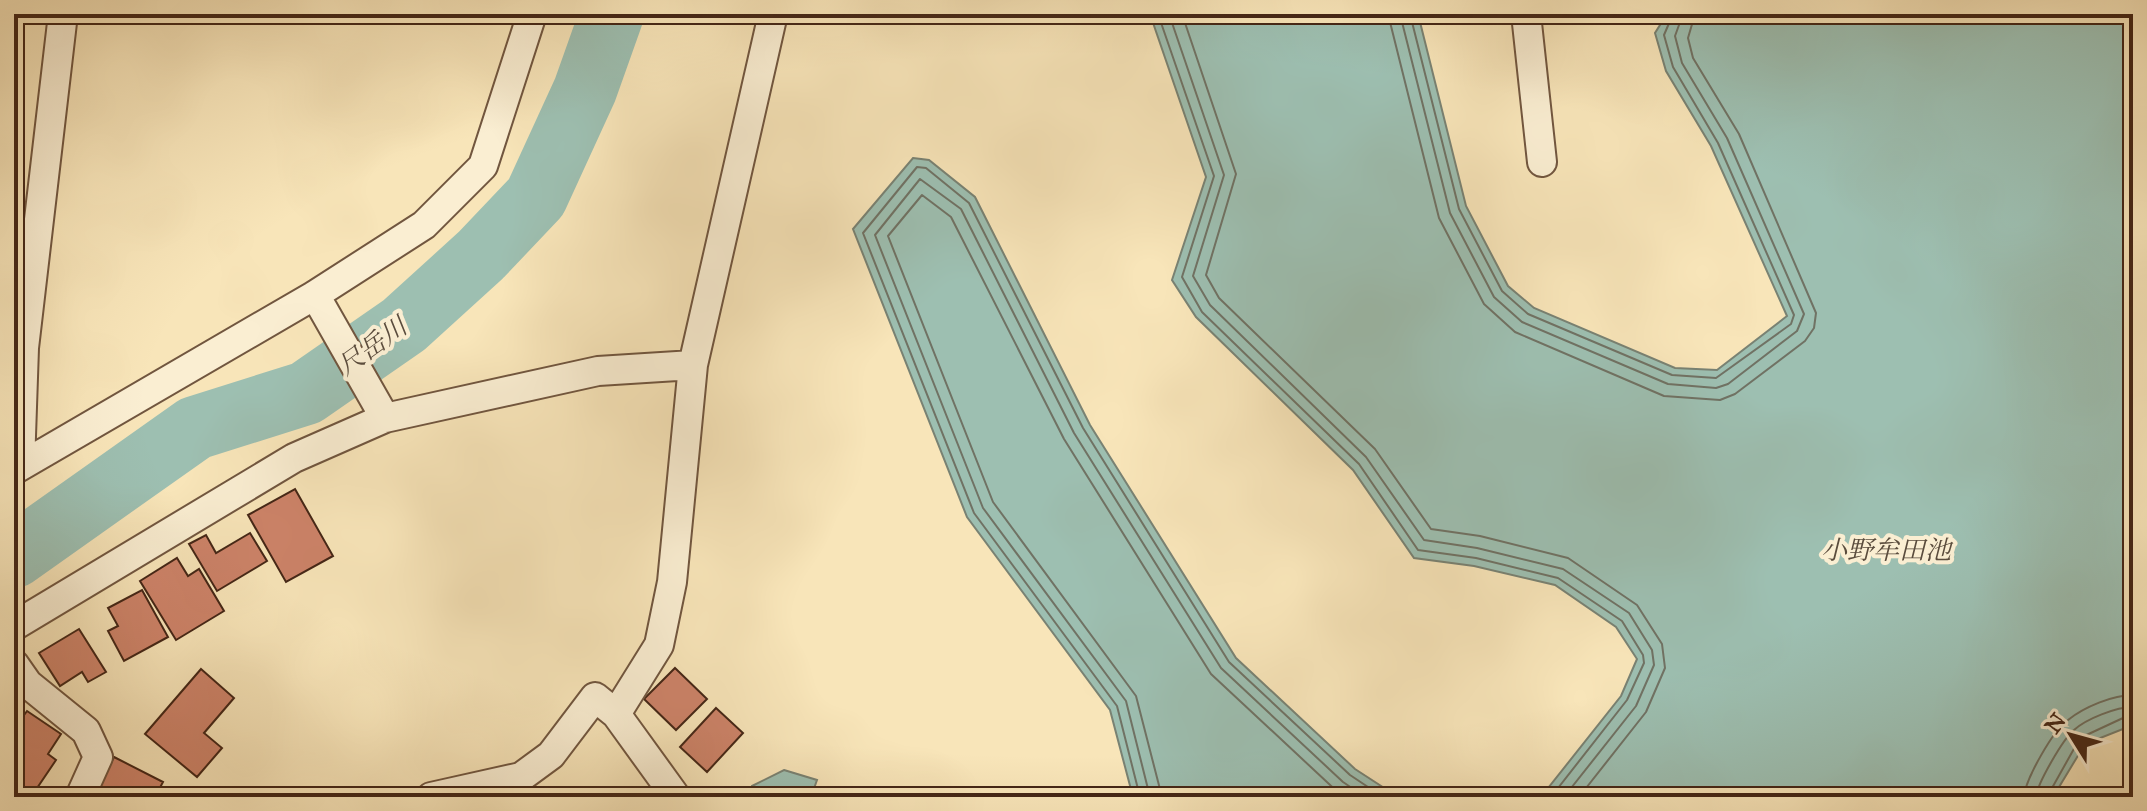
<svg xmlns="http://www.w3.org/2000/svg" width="2147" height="811" font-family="'IM FELL Great Primer','Noto Serif JP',serif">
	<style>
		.water { fill: #9dbfb1; stroke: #798273; stroke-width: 2 }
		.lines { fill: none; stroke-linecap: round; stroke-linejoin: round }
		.shore { stroke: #707264; stroke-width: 2 }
		.river { stroke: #9dbfb1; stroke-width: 64 }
		.building { fill: #cd8369; stroke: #442616; stroke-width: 2 }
		.street-casing { stroke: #71563f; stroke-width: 32 }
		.street { stroke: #faeed2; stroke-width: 28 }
		.labels { text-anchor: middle; stroke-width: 8; stroke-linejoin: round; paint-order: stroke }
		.water-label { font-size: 26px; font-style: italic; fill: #5a4c3d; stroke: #faeed2 }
	</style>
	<rect width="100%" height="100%" fill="#f8e5b9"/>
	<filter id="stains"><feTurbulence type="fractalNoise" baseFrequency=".0025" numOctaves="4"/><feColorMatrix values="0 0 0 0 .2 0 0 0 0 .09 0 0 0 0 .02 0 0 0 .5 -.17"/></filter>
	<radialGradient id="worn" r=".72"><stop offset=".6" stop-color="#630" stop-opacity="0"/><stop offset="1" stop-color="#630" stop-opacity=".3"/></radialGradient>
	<path class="water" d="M1150,14H1418L1466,206L1508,286L1534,308L1675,368L1717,370L1787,316L1711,146L1666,71L1655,33L1667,14H2133V725L2085,744L2053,797H1541L1621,696L1637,659L1616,627L1555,585L1474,566L1414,558L1353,470L1196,317L1172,280L1206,177Z
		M913,158L929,160L975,197L1090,425L1236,658L1355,769L1398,797H1133L1110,710L967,517L853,229Z
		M784,770L817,780L811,797H750L752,786Z"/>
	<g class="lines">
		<path class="shore" d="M1158,14L1214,176L1182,277L1202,312L1359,464L1418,550L1476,558L1558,578L1622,621L1643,655L1644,663L1627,700L1551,797
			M1169,14L1224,175L1193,276L1210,305L1366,457L1424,540L1477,548L1563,569L1629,613L1652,650L1654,665L1636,706L1564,797
			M1182,14L1236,174L1206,275L1219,298L1375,449L1431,529L1480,536L1568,558L1637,605L1662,644L1665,668L1646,712L1579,797
			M1388,14L1439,218L1484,304L1515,332L1664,396L1720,400L1735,394L1805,341L1814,328L1816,313L1739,134L1693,58L1688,38L1695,14
			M1400,14L1450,213L1494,297L1522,322L1668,384L1716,388L1728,384L1797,331L1804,314L1727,138L1682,63L1675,36L1683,14
			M1410,14L1459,209L1502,291L1528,314L1672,375L1716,378L1791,324L1794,315L1718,143L1673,67L1664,35L1673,14
			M1140,797L1117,706L974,513L863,233L917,167L926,168L969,203L1083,428L1229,662L1350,775L1383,797
			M1150,797L1126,701L983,508L875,235L920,179L961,209L1074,433L1221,668L1343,782L1365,797
			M1162,797L1136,696L993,502L888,236L922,195L951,217L1064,439L1211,674L1343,797
			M2024,797C2025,780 2053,730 2068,720C2084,707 2113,695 2133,695
			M2036,797C2037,784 2063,739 2074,730C2086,719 2116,707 2133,707
			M2047,797L2080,738L2123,718L2133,717"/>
		<path class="river" d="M14,556L195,428L306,393L404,325L481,255L536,197L585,90L612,14"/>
	</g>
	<path class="building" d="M295,489L333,556L286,582L248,515Z
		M250,533L267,561L217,591L189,544L206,535L216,553Z
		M177,558L188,576L199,569L224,611L176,640L140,581Z
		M142,590L168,637L124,661L108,631L118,626L108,608Z
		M79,629L106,672L88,682L82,672L60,686L39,653Z
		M675,668L707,699L676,730L644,699Z
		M201,669L234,698L204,733L222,748L197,777L145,734Z
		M716,708L743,733L707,772L680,747Z
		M27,711L61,734L48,754L56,760L31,797H14V729Z
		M114,757L163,782L155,797H93Z"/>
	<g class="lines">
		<defs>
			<path id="street" d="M1526,14L1542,162
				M315,295L385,418
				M20,465L24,348L63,14
				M14,470L315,295L424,225L483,166L532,14
				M14,626L294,458L385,418L598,371L693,365
				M14,664L28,684L86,731L98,757L80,797
				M616,714L659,645L672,582L693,365L773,14
				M431,797L521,777L551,755L595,697L616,714L676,797"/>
		</defs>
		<use href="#street" class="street-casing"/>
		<use href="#street" class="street"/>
	</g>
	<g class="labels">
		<g class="water-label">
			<text transform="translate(372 346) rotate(-36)" y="9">尺岳川</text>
			<text x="1886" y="559">小野牟田池</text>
		</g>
	</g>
	<rect width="2147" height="811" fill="none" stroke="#f8e5b9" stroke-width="48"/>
	<rect x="16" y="16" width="2115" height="779" fill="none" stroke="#442616" stroke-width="4"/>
	<rect x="24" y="24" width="2099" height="763" fill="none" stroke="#442616" stroke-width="2"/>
	<g transform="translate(2071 735) rotate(307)" stroke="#faeed2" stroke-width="6" paint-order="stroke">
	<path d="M0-6L14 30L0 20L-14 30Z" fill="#442616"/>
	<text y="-12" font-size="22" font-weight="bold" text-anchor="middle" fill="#442616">N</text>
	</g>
	<rect width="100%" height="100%" filter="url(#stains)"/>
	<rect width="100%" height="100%" fill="url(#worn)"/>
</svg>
